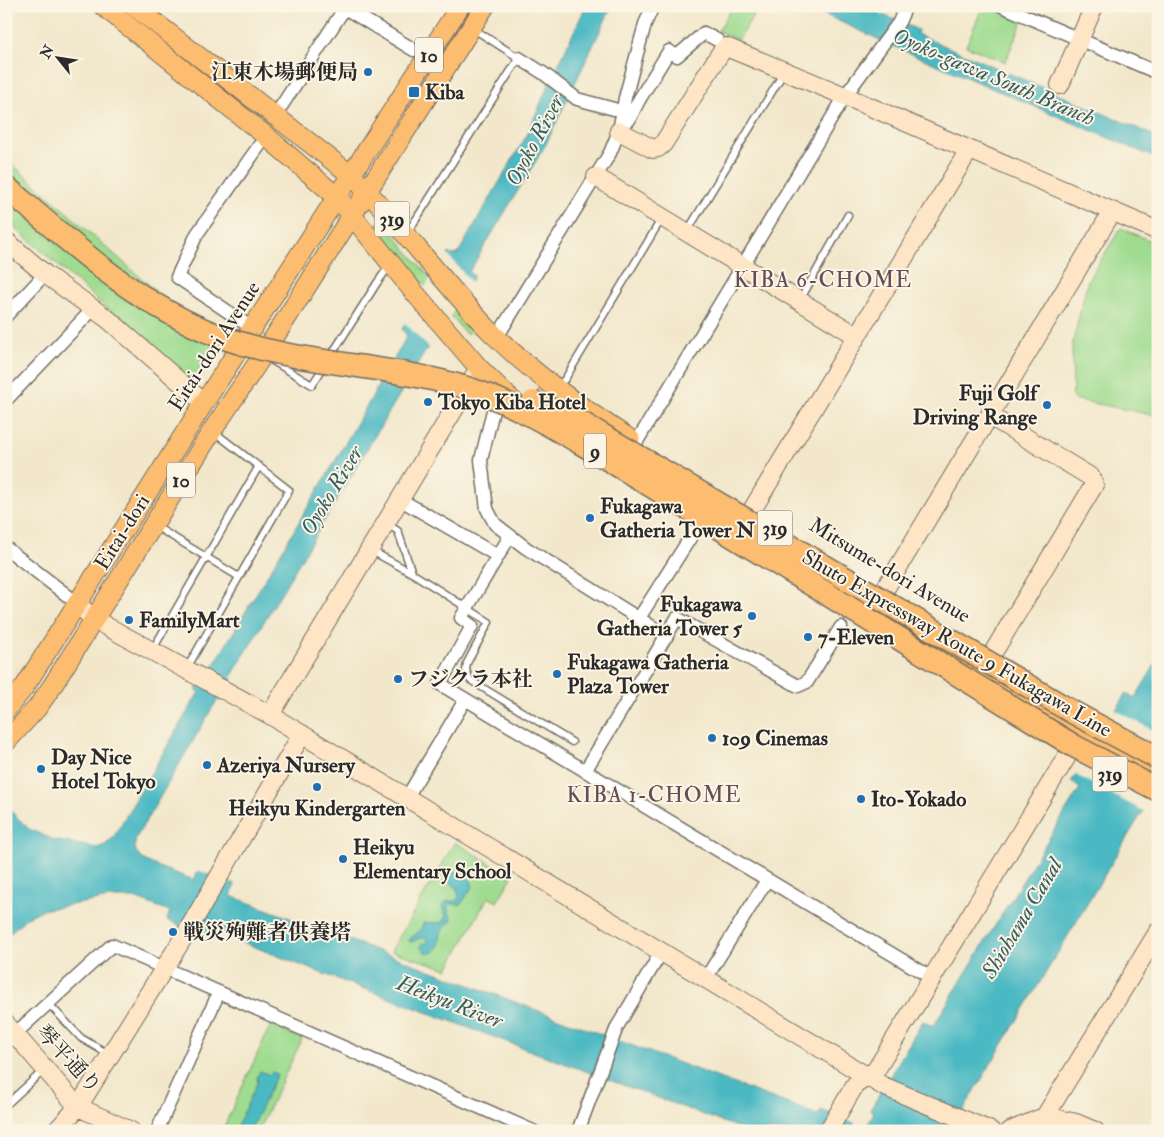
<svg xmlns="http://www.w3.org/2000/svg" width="1164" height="1137" font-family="'IM FELL Double Pica','Noto Serif JP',serif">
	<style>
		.green { fill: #9fdc90; stroke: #65845e }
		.water { fill: #4bb9c3; stroke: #3b7277 }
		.pier { fill: #f2e7cb }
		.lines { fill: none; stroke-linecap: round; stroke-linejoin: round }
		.lane-casing { stroke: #716d63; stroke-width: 9 }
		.street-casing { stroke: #716d63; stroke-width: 15 }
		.secondary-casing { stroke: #716d63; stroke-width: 20 }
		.primary-casing { stroke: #716d63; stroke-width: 21 }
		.highway-casing { stroke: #716d63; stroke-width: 25 }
		.lane { stroke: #fff; stroke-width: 6 }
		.street { stroke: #fff; stroke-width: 12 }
		.secondary { stroke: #fee5c5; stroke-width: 18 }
		.primary { stroke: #fcbd6f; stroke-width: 19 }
		.highway { stroke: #fcbd6f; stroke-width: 22 }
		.highway-bridge-casing { stroke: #716d63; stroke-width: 25; stroke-linecap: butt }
		.highway-bridge { stroke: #fcbd6f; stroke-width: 22 }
		.poi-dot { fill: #1f6fb2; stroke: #fcf5e5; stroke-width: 2 }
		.labels { text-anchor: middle; stroke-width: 4; stroke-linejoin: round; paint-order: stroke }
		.shield { fill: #fcf5e5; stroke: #6a6863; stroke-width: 1 }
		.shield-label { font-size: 20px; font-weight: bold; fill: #2b2b2b }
		.poi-label { font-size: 21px; font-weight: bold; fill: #2b2b2b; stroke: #fcf5e5; text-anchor: start }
		.street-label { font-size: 21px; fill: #2b2b2b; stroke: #fcf5e5 }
		.water-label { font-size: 22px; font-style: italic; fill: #365d60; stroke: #fcf5e5 }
		.neighbourhood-label { font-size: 22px; letter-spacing: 1px; fill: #644e55; stroke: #fcf5e5 }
	</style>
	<rect width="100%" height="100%" fill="#fcf5e5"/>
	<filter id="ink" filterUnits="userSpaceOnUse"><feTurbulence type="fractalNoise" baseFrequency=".02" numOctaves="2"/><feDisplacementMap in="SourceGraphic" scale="10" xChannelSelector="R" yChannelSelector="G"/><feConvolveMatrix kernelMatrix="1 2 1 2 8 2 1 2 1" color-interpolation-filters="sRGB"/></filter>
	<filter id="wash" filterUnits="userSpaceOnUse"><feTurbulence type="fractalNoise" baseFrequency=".0096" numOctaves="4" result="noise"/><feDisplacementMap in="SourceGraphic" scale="20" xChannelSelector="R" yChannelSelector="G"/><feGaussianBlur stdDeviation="1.12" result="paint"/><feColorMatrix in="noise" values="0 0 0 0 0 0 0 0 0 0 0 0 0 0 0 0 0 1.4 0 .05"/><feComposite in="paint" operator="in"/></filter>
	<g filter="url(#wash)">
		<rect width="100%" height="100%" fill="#f2e7cb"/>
		<path class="green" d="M733,6H759L738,40L718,31Z
			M983,6H992L1023,20L1005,62L966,46Z
			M6,159L215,343L191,382L6,220Z
			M379,221L395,236L473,329L466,334L375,227Z
			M1121,228L1158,244V416L1073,399L1072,346L1088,280Z
			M455,842L512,877L497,902L488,897L448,969L391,951Z
			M271,1024L302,1039L258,1131H222Z"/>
		<path class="water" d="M586,6H612L546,144L469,272L474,276L428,347L231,677L233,679L220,701L217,700L136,838C134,847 135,854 143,859C152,866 182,875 194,880L198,871L235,884L231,896L818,1115L821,1110L854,1123L853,1127L857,1129L856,1131H747L313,970L212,930L207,937L167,920L170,911L134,898H110L42,910L27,917L6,937V806L29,829L54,840L97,848L105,845L113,838L199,692L196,690L209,669L211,670L334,463L407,336L402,329L449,253L453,256L454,254L457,255L528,133L544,95Z
			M806,6H853L861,9L863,6L918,30L917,34L1158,137V159L893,46Z
			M1158,660V786L968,1102L955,1131H858L859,1128L865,1130L874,1113L870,1110L923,1021L932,1026L935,1023L1080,788L1071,782L1126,694L1135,698Z
			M452,870C462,875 471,875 473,887C467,893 465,900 460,905L451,904L447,907L452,920C449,924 443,928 441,932C440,936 441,941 439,944C437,953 426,956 421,948L422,943L425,944L428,941L425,938C419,937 416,941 410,942L409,939L421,930L423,923C431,921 436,924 444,922L446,915L443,911V906L447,901H457L459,895L456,888L447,878Z
			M260,1071L270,1075L272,1072L277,1074L250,1131H235L258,1081L257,1078Z"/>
		<path class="pier" d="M446,253L472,283L430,349L404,322Z
			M1114,709L1158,733V791L1145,812L1074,774Z"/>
	</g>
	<g filter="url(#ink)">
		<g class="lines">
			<defs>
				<path id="lane" d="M688,230L784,72
					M408,232L519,58L472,28
					M800,300L848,215
					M330,357L377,283L390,265
					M271,360L312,385L325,365
					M558,386L565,379L662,218
					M155,526L239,577
					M370,550L412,573L398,531L387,524
					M412,573L489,622L467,663L466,670L470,680L572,742
					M153,649L259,466
					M187,668L289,490L213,431
					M48,1003L81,1038L110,1055
					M6,1105L44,1070"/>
				<path id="street" d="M1002,6L1158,73
					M345,8L414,50
					M519,58L543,73L577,99L614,109
					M275,116L346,6
					M629,120L639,100L669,51L677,56L704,33L717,40
					M6,316L45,274
					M252,328L177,277L197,234L266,136
					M497,337L610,153L619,131L625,98L645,24L653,6
					M497,394L481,460L487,509L495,524L526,548L667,636
					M6,400L94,308
					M636,443L845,96L899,22L906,6
					M401,500L498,556
					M510,536L461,618L472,626L440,684L932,978
					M6,548L77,603
					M639,618L699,524
					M585,771L677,618L798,686L807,682L841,627
					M407,797L465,700
					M706,978L767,880
					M6,1042L112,945L533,1131
					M157,1131L219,992
					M578,1131L617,1027L662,951"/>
				<path id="secondary" d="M1060,85L1094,6
					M619,131L653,149L658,148L663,144L721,52L726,47L845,96L1158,231
					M596,177L857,336
					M6,241L45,274L109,320L204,403
					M990,416L1089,476L1092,478L1094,485L991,656
					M740,530L969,150
					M77,603L93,619L270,715L883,1086L991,1131
					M873,609L1112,212
					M270,715L479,368
					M6,1024L78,1107L131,1131
					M56,1131L78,1107L185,935L302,734
					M828,1131L855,1085L876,1070L1069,753
					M1010,1131L1046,1116L1076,1123L1095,1131
					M1036,1131L1158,932"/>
				<path id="primary" d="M103,6L266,136L337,197L414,292L479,368L518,406
					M134,6L351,175C401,224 442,282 491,332C533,374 580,407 630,439
					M6,710L25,686L204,403L460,6
					M6,742L37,708L51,688L212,431L263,355L485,6"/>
				<path id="highway" d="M934,641C1005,690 1081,734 1158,774"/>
			</defs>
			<use href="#lane" class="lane-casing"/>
			<use href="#street" class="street-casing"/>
			<use href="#secondary" class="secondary-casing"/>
			<use href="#primary" class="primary-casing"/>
			<use href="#highway" class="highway-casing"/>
			<use href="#lane" class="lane"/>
			<use href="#street" class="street"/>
			<use href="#secondary" class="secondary"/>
			<use href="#primary" class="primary"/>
			<use href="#highway" class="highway"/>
			<defs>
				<path id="highway-bridge" d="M6,187C72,244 137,305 219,336C294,364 376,363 453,384C504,397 551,426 596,452L1074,746L1158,790
					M533,402L580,422L1074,713L1158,758"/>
			</defs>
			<use href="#highway-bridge" class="highway-bridge-casing"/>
			<use href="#highway-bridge" class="highway-bridge"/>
		</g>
	</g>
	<g class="poi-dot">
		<circle cx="368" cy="72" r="5"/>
		<rect x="408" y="86" width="12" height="12" rx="2.5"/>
		<circle cx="428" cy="402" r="5"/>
		<circle cx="1047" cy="405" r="5"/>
		<circle cx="590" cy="518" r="5"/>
		<circle cx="752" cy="616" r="5"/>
		<circle cx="129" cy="620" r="5"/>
		<circle cx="808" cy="637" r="5"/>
		<circle cx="557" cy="674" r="5"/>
		<circle cx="398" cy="679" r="5"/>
		<circle cx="712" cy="738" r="5"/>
		<circle cx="207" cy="765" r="5"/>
		<circle cx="41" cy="769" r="5"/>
		<circle cx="317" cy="787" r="5"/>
		<circle cx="861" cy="799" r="5"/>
		<circle cx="343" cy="859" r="5"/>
		<circle cx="173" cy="932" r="5"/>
	</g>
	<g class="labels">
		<g class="shield">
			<rect x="415" y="37.5" width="28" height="35" rx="4"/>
			<rect x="374.5" y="201.5" width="35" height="35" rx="4"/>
			<rect x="584" y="433.5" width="22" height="35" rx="4"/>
			<rect x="167" y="462.5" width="28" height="35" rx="4"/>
			<rect x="757.5" y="510.5" width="35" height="35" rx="4"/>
			<rect x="1092.5" y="756.5" width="35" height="35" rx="4"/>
		</g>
		<g class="shield-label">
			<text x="429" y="62">10</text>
			<text x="392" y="226">319</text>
			<text x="595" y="458">9</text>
			<text x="181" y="487">10</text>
			<text x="775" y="535">319</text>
			<text x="1110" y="781">319</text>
		</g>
		<g class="poi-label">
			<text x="358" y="79" text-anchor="end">江東木場郵便局</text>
			<text x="425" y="99">Kiba</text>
			<text x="1037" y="400" text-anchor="end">Fuji Golf<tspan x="1037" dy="24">Driving Range</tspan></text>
			<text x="438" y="409">Tokyo Kiba Hotel</text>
			<text x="600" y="513">Fukagawa<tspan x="600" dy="24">Gatheria Tower N</tspan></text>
			<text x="742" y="611" text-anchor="end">Fukagawa<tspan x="742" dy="24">Gatheria Tower 5</tspan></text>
			<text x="139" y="627">FamilyMart</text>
			<text x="818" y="644">7-Eleven</text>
			<text x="567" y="669">Fukagawa Gatheria<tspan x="567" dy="24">Plaza Tower</tspan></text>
			<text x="408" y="686">フジクラ本社</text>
			<text x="722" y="745">109 Cinemas</text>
			<text x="51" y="764">Day Nice<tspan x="51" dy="24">Hotel Tokyo</tspan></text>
			<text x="217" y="772">Azeriya Nursery</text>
			<text x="871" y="806">Ito-Yokado</text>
			<text x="317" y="815" text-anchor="middle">Heikyu Kindergarten</text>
			<text x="353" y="854">Heikyu<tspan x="353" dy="24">Elementary School</tspan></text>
			<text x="183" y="939">戦災殉難者供養塔</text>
		</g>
		<g class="street-label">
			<text transform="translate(214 346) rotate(-57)" y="7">Eitai-dori Avenue</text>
			<text transform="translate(122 532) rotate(-58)" y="7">Eitai-dori</text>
			<text transform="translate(890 570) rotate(31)" y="7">Mitsume-dori Avenue</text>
			<text transform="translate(957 643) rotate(30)" y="7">Shuto Expressway Route 9 Fukagawa Line</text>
			<text transform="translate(69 1059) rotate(47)" y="7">琴平通り</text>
		</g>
		<g class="water-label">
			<text transform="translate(994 76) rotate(23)" y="8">Oyoko-gawa South Branch</text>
			<text transform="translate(534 140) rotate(-62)" y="8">Oyoko River</text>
			<text transform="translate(331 490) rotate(-59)" y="8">Oyoko River</text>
			<text transform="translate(1021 918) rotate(-59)" y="8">Shiohama Canal</text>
			<text transform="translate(450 1001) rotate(21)" y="8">Heikyu River</text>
		</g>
		<g class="neighbourhood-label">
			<text x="823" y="287">KIBA 6-CHOME</text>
			<text x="654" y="802">KIBA 1-CHOME</text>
		</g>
	</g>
	<rect width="1164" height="1137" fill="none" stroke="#fcf5e5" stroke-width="25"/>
	<g transform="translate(58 58) rotate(300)" stroke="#fcf5e5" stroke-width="4" paint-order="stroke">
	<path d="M0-4L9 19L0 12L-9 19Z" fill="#2b2b2b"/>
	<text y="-8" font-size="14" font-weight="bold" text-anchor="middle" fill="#2b2b2b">N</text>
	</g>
</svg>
